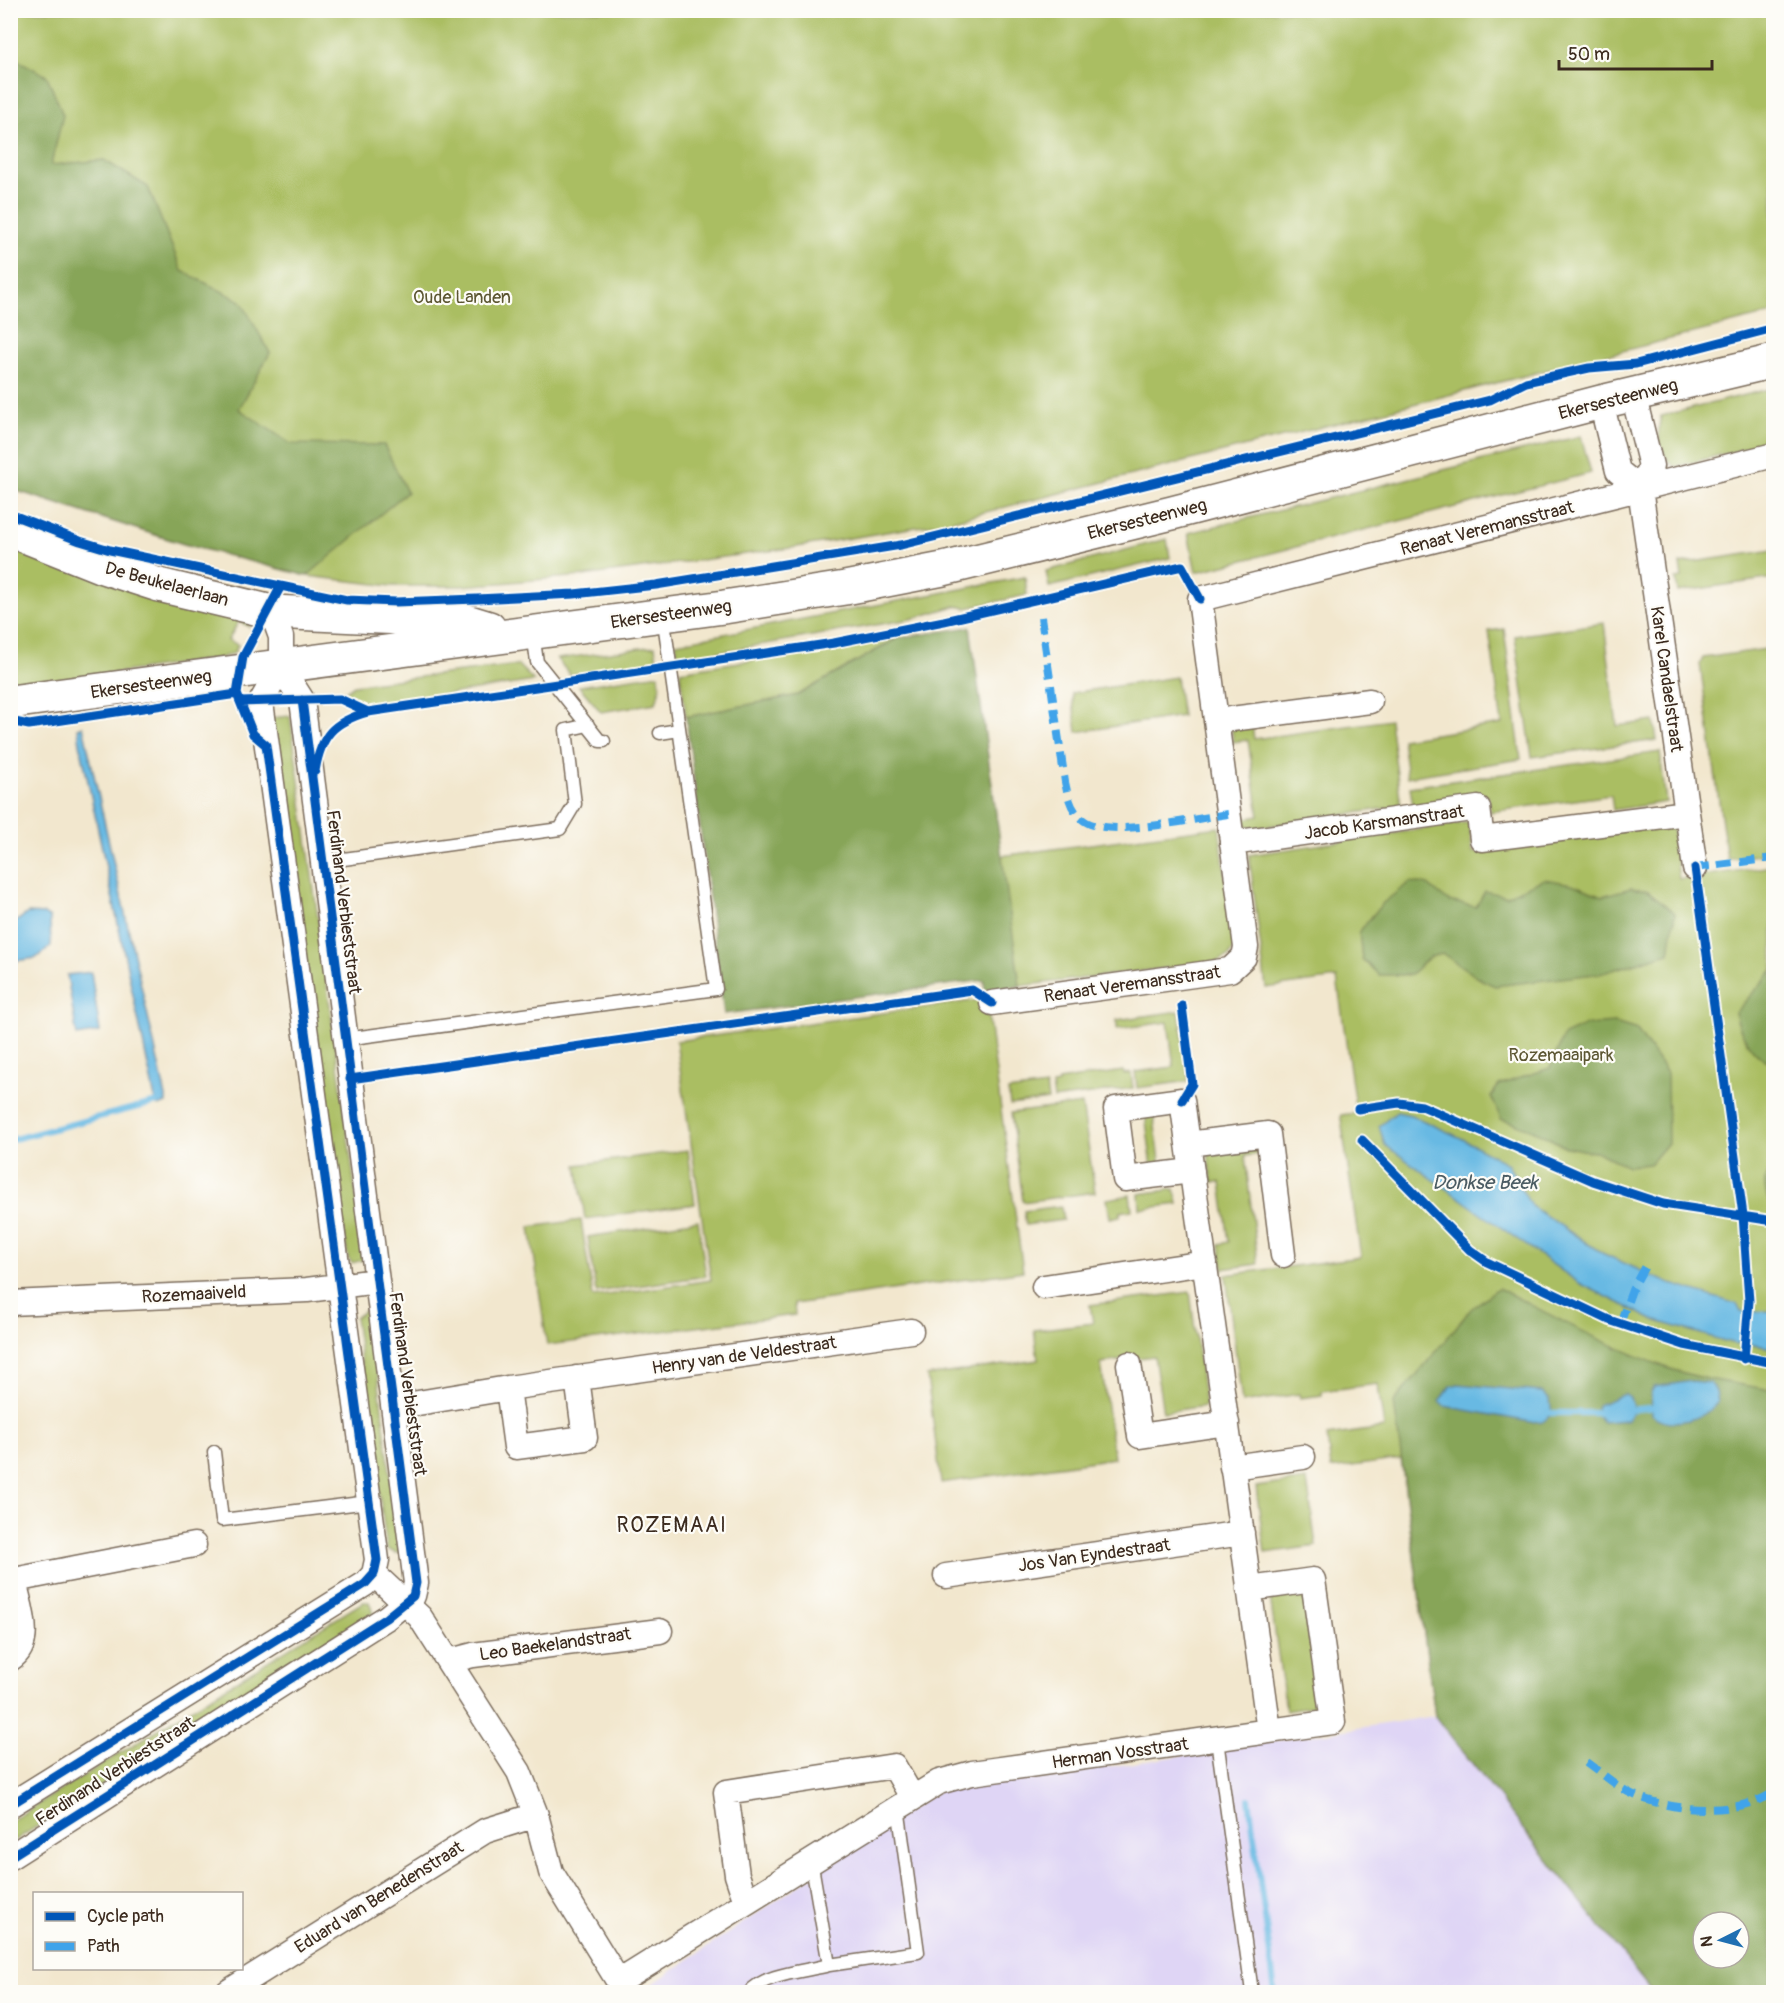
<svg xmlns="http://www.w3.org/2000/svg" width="1784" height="2003" font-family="Pangolin,sans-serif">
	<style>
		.built { fill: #dfd5f5 }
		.green { fill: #aabe62; stroke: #727440; stroke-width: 1.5; fill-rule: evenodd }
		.forest { fill: #87a558; stroke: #61683b; stroke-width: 1.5; fill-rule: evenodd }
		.water { fill: #68b9e3; stroke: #527280; stroke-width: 1.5 }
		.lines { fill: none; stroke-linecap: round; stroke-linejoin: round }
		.stream { stroke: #68b9e3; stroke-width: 6 }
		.lane-casing { stroke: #7b6c5c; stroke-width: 15 }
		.street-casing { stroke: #7b6c5c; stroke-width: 27 }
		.secondary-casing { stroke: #7b6c5c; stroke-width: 36 }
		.lane { stroke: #fff; stroke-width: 12 }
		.street { stroke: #fff; stroke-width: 24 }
		.secondary { stroke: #fff; stroke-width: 33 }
		.quiet { stroke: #3fa3ea; stroke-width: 8; stroke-dasharray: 15 8; stroke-linecap: butt }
		.cycleway-casing { stroke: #fdfcf7; stroke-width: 13 }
		.cycleway { stroke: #0057b8; stroke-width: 9 }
		.labels { text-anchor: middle; stroke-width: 4.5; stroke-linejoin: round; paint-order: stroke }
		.park-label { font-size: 18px; fill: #5c5632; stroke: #fdfcf7 }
		.street-label { font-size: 18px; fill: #3b2a1e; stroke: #fdfcf7 }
		.water-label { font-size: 20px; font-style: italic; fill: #4b5c63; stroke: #fdfcf7 }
		.quarter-label { font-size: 21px; letter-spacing: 1.5px; fill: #3b2a1e; stroke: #fdfcf7 }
	</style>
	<rect width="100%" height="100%" fill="#fdfcf7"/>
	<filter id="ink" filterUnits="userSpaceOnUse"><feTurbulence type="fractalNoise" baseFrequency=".0167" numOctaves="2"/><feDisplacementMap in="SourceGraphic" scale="12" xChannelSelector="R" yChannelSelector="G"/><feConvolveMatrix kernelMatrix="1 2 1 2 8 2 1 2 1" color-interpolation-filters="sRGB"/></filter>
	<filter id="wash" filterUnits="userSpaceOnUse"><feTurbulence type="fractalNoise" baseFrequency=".008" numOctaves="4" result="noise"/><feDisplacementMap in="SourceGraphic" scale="24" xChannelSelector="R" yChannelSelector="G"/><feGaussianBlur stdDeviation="1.35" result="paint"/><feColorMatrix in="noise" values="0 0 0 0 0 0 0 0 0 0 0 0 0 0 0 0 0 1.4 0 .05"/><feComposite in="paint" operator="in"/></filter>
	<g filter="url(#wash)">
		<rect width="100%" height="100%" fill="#f2e7ce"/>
		<path class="built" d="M1435,1716L1652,1992H655L651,1985L941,1789L1025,1780Z"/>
		<path class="green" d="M10,11H1773V313L946,522L791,548L583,576L462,586H392L307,576L184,544L11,489Z
			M1773,388V441L1675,467C1659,454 1656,435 1661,416Z
			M1581,436L1591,473L1196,572L1188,533Z
			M11,539L251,613L249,627L239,621L228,640L238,645L234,653L220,658L11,688Z
			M1167,539L1170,558L1049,587L1046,571Z
			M1773,550V578L1678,592L1676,579L1682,578L1680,564Z
			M1025,577L1027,595L967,608L955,606L911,619L678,659L676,643Z
			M1604,623L1617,726L1654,721L1657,740L1532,757L1515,636Z
			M1504,629L1521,759L1407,777L1402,739L1502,724L1489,631Z
			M898,638L798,695L686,717L680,671Z
			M655,646L657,662L570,675L557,659Z
			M1773,648V853L1727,859L1700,664L1703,658Z
			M518,665L534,681L373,706L343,693L354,685Z
			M659,674L660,689L656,703L601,712L579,686Z
			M1176,677L1182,716L1077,732L1072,693Z
			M290,716L364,1254L363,1260L352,1263L348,1258L271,718Z
			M1390,720L1401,806L1255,828L1247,826L1243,819L1259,816L1248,740L1233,742L1232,730L1252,724L1254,739Z
			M1660,752L1666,802L1613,810L1611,795L1490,812L1488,796L1413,806L1410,787Z
			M1469,822L1473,853L1672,823L1679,879L1773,866V1992H1652L1435,1716L1401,1459L1331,1469L1327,1436L1384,1428L1378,1384L1322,1391V1395L1300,1398L1299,1394L1242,1403L1226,1275L1361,1257L1341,1119V1115L1356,1113L1337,978L1266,988L1249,855ZM1703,1922H1739V1958H1703Z
			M1219,827L1235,947L1229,956L1216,962L1020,986L1001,856Z
			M986,999L1023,1271L794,1304L795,1315L547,1345L530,1227L581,1220L593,1297L711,1280L676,1041Z
			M1179,1011L1189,1081L1137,1088L1135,1072L1174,1067L1168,1022L1117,1029V1020Z
			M1123,1071L1124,1074L1131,1073L1133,1088L1054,1099L1052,1085L1058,1084V1081Z
			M1046,1086L1048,1100L1010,1105L1008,1091Z
			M1082,1104L1095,1192L1023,1202L1011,1113Z
			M1153,1113L1161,1166L1152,1167L1145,1114Z
			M1257,1147L1258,1154L1245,1156L1258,1264L1223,1269L1220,1244L1229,1242L1221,1182H1212L1208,1153Z
			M688,1150L695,1204L585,1219L577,1165Z
			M1175,1189L1178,1204L1140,1209L1139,1194Z
			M1130,1195L1132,1210L1120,1212V1216L1110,1218L1107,1199Z
			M1061,1206L1063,1220L1026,1225L1024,1211Z
			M698,1220L706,1276L596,1292L588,1237Z
			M1190,1292L1205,1406L1163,1412L1154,1356L1101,1363L1114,1458L941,1483L927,1376L1038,1360L1034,1330L1093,1323L1090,1305Z
			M364,1311L370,1313L400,1552L395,1553L387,1549L355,1318Z
			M1307,1480L1316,1546L1265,1553L1256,1487Z
			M1304,1592L1320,1705L1286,1710L1270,1597Z
			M363,1602H369L373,1613L11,1843V1821Z"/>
		<path class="forest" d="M10,56L47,76L63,115L51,165L104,160L148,187L182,271L241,301L270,353L239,409L291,444L384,445L407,492L307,576L184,544L11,489Z
			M970,627L1020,986L985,990L984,980L724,1014L686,717L798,695L898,638Z
			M1544,879L1572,884L1602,896L1631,888L1648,891L1675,913L1669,953L1603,973L1495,986L1482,980L1443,954L1430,957L1410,975H1379L1362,959L1359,932L1383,903L1410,882L1428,885L1448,901L1476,907L1485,891L1506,896Z
			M1773,970V1062C1752,1059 1740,1032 1735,1013Z
			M1615,1023L1637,1030L1667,1073L1668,1143L1650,1164L1628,1166L1599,1153L1566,1147L1533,1130L1501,1119L1491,1096L1499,1085L1550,1068L1564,1035L1586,1025Z
			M1773,1166V1165V1206L1770,1205C1764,1189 1761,1179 1773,1166Z
			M1498,1288C1553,1316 1609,1347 1668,1368C1699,1379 1733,1383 1766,1389L1773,1387V1992H1652L1435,1716L1394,1402L1471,1309ZM1703,1922H1739V1958H1703Z"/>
		<path class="water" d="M83,726L166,1097V1103L159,1106L156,1104L80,744L78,728Z
			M28,913L44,914L50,918L51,946L36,958L16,961L12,957L11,925Z
			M91,972L100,1032L77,1036L67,975Z
			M1397,1112L1411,1115L1461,1138L1508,1164L1531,1206L1602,1253L1668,1283L1737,1304L1741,1312L1773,1311V1348L1741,1343L1735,1344L1653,1320L1579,1283L1385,1145L1379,1126Z
			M1692,1381L1710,1383L1716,1391L1718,1402C1704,1420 1671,1429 1652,1415L1651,1392L1654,1387Z
			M1458,1384L1542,1392L1550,1400L1552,1414L1544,1421L1530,1422L1444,1406L1440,1401L1451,1386Z
			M1624,1394L1630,1398L1634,1410L1627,1420L1603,1422L1596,1414L1598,1405Z"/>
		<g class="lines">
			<path class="stream" d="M10,1140L161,1101
				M1627,1410L1658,1407
				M1546,1413H1602
				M1249,1799L1275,1992"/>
		</g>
	</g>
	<g filter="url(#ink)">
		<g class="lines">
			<defs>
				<path id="lane" d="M533,633L537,662L600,741H604
					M660,733L679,730
					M322,862L560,829L575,804L566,730L588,725
					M345,1039L716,989L663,615
					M214,1452L222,1520L369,1502
					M1217,1740L1252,1992
					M811,1860L829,1965L918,1952L898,1807
					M750,1992C763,1974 807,1971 829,1965"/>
				<path id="street" d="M1633,394L1651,466L1640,489L1695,868
					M1601,402L1618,471L1640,489
					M272,612L281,637V667
					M1216,721L1370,701
					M1232,843L1478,808L1482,839L1687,813
					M992,1003L1230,970L1244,957L1246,947L1200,599L1774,455
					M1188,1144L1268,1134L1283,1255
					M1192,1171L1125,1179L1116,1109L1182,1100C1211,1311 1240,1521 1269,1731
					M1044,1287L1205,1263
					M10,1303L307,1290L377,1281
					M1129,1364L1140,1436L1227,1423
					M508,1388L516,1447L585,1438L577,1378
					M394,1407L508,1388L911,1331
					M1232,1467L1303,1457
					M374,1574L420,1617L519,1772L536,1815L551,1872L625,1992
					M946,1576L1242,1533
					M10,1659C36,1643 18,1603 14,1580L194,1545
					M450,1661L473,1655L660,1631
					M10,1805L365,1584L374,1574L377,1560L261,702L281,667
					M10,1857L386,1618L413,1596L416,1583L302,700L281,667
					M746,1902L737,1875L726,1792L894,1766L912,1797
					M619,1982L939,1782L972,1773L1333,1722L1313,1580L1249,1589
					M228,1992L485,1831L536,1815"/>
				<path id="secondary" d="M10,530L100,566L159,585L272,612L466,621L489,628
					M10,702L724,607L845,588L943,569L1172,513L1601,402L1774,361"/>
			</defs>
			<use href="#lane" class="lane-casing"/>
			<use href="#street" class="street-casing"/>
			<use href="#secondary" class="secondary-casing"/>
			<use href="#lane" class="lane"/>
			<use href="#street" class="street"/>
			<use href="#secondary" class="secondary"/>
			<path class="quiet" d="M1041,617L1065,782C1068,796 1070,809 1082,819C1105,840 1197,818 1228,814
				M1695,868L1774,858
				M1620,1323L1632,1290L1645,1266
				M1586,1762C1600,1772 1614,1784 1628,1792C1667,1812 1737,1817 1774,1792"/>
			<defs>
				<path id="cycleway" d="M10,514L80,541L110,550L347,600L396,602L477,599L574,594L656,585L901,545L1490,400L1526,382L1589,368L1636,364L1774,328
					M237,694L243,657L281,586
					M241,702L340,699L368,712L834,643L944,621L1182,566L1200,599
					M10,721L29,725L237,694L253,734L266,745L377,1560L374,1574L365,1584L10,1805
					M315,771C321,735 333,722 368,712
					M1695,868L1743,1215L1749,1301L1744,1359
					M1182,1006L1192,1084L1182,1100
					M350,1079L972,990L992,1003
					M1358,1109L1399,1103L1422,1106L1593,1181L1663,1204L1774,1221
					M1362,1140L1470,1250L1487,1262L1609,1320L1684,1345L1774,1363
					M10,1857L386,1618L413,1596L416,1583L302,700"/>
			</defs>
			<use href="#cycleway" class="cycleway-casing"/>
			<use href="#cycleway" class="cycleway"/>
		</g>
	</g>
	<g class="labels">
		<g class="park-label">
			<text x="462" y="303">Oude Landen</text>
			<text x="1561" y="1061">Rozemaaipark</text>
		</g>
		<g class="street-label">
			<text transform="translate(1618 399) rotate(-14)" y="6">Ekersesteenweg</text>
			<text transform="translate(1147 519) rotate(-14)" y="6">Ekersesteenweg</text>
			<text transform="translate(1487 528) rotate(-14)" y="6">Renaat Veremansstraat</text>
			<text transform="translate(167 584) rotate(15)" y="6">De Beukelaerlaan</text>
			<text transform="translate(671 614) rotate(-8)" y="6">Ekersesteenweg</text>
			<text transform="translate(1667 679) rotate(82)" y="6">Karel Candaelstraat</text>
			<text transform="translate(151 684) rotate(-8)" y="6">Ekersesteenweg</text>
			<text transform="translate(1384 822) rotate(-8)" y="6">Jacob Karsmanstraat</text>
			<text transform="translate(344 902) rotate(83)" y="6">Ferdinand Verbieststraat</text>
			<text transform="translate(1132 984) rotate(-8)" y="6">Renaat Veremansstraat</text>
			<text transform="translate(194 1294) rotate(-3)" y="6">Rozemaaiveld</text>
			<text transform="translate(744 1355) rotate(-8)" y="6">Henry van de Veldestraat</text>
			<text transform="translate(408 1384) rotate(82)" y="6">Ferdinand Verbieststraat</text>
			<text transform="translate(1094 1555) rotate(-8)" y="6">Jos Van Eyndestraat</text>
			<text transform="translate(555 1644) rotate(-8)" y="6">Leo Baekelandstraat</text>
			<text transform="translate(1120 1753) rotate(-8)" y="6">Herman Vosstraat</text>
			<text transform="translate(115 1771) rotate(-33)" y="6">Ferdinand Verbieststraat</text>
			<text transform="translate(379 1897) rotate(-32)" y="6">Eduard van Benedenstraat</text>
		</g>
		<g class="water-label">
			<text x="1485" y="1189">Donkse Beek</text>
		</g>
		<g class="quarter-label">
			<text x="672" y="1532">ROZEMAAI</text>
		</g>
	</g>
	<rect width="1784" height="2003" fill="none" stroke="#fdfcf7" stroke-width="36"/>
	<rect x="33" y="1892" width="210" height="78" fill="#fdfcf7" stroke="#afa8a0" stroke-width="1.5"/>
	<rect x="45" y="1912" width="30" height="9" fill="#0057b8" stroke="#afa8a0" stroke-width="1.5"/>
	<text x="87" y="1922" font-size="18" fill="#3b2a1e">Cycle path</text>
	<rect x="45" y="1942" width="30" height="9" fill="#3fa3ea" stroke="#afa8a0" stroke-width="1.5"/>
	<text x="87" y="1952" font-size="18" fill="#3b2a1e">Path</text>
	<g transform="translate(1721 1940) rotate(264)"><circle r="28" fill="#fdfcf7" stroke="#afa8a0" stroke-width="1.5"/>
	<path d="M0-4.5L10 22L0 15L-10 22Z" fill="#1f6fb2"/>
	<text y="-9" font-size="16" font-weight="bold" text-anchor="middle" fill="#3b2a1e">N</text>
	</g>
	<path d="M1559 60v9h153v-9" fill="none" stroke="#3b2a1e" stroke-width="3"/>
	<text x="1568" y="60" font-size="18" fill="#3b2a1e" stroke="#fdfcf7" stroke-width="4.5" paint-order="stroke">50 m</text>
</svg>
